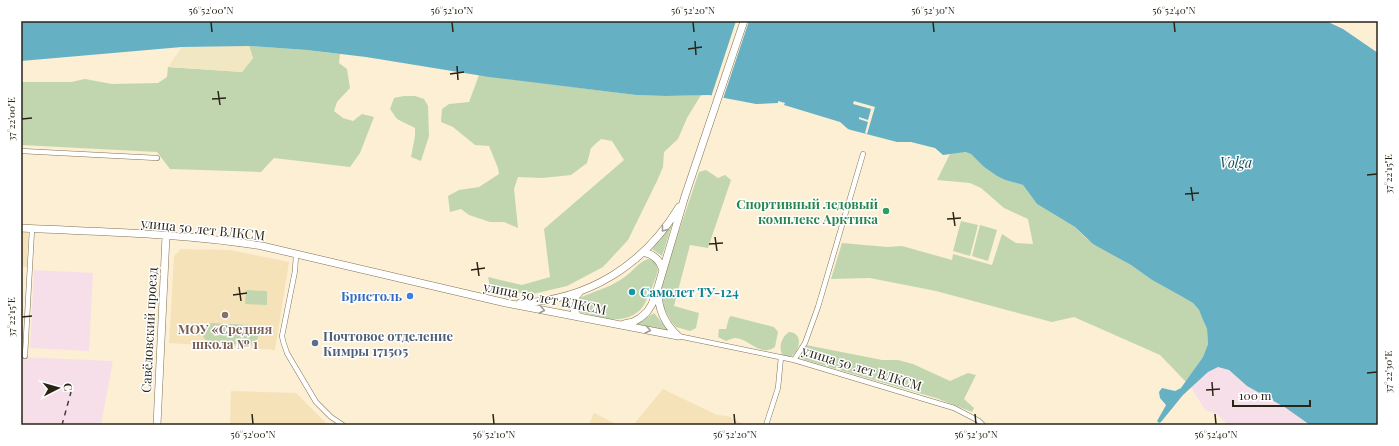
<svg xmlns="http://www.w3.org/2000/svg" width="1399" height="446" font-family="'Playfair Display',serif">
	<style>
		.built { fill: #f6e2b9 }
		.industrial { fill: #f7dfea }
		.green { fill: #c1d6af }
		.sand { fill: #f1e7c2 }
		.water { fill: #65b1c3 }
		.pier { fill: #fcefd4 }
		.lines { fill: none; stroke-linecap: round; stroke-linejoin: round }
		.street-casing { stroke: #807253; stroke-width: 5.5 }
		.secondary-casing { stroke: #807253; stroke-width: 8 }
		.street { stroke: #fff; stroke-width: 4.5 }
		.secondary { stroke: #fff; stroke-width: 7 }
		.rail { stroke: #443d2e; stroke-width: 1.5; stroke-dasharray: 5 5; stroke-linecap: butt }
		.oneway { stroke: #9f9c97 }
		.ticks { fill: none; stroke: #2a2417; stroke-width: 1.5 }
		.leisure-dot { fill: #2e9e5b; stroke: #fff; stroke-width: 1.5 }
		.culture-dot { fill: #0f9aa8; stroke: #fff; stroke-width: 1.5 }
		.shop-dot { fill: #3f7fe0; stroke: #fff; stroke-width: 1.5 }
		.education-dot { fill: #8d6e63; stroke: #fff; stroke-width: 1.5 }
		.service-dot { fill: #5c6f8a; stroke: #fff; stroke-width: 1.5 }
		.labels { text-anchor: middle; stroke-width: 3; stroke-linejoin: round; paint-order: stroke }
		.leisure-label { font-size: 13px; font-weight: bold; fill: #27864d; stroke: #fff; text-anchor: end }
		.street-label { font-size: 13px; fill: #2a2417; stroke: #fff }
		.culture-label { font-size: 13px; font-weight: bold; fill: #0d838f; stroke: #fff; text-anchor: start }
		.shop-label { font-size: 13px; font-weight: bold; fill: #366cbe; stroke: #fff; text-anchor: end }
		.education-label { font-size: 13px; font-weight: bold; fill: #785e54; stroke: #fff }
		.service-label { font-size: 13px; font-weight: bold; fill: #4e5e75; stroke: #fff; text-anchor: start }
		.water-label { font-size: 14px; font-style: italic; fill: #115360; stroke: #fff }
		.neatline { fill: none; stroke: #2a2417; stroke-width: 1.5 }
		.ticks-label { font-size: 10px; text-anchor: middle; fill: #2a2417 }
	</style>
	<rect width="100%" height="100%" fill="#fcefd4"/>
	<path class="built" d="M21,232H28L27,267H21Z
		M181,249L231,250L289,262L275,350L169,343L174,256Z
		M663,389L717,415L728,416L745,425H633Z
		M231,391L296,393L328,425H230Z
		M594,413L618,425H589Z"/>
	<path class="industrial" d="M34,270L93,273L89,351L30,348Z
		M21,357L113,361L101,425H21Z
		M1218,367L1229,370L1247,386L1286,408L1310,425H1228L1217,414L1205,410L1191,387L1208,372Z"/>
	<path class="green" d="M249,46L307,50L340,54L339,63L347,69L350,88L337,102L334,111L343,118L353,121L362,114L374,117L360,153L350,167L274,158L261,172L170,169L157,152L21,145V82H71L85,79L112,84L158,83L167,77L168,67L242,72L253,58Z
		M479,75L636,95L666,96L701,95L687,118L678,139L664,152L663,167L657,181L628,240L603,267L567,286L533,294L509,292L490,286L488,277L522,285L550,277L544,229L624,160L612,141L601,139L591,148L587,163L571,175L542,178L518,177L514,189L518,228L504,222H490L469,215L461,209L450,212L448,196L459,190L479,187L499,174L498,168L489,146L475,145L453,127L441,122L442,109L449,104L469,102Z
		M404,96H415L424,99L428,106L429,136L421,161L411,157L415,136V128L397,119L390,109L394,98Z
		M961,151L971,154L984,167L997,176L1005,180L1023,185L1037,204L1075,227L1087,239L1131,265L1152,280L1181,296L1193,303L1199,310L1203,320L1207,329L1208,344L1203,357L1186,382L1160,355L1074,317L1052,322L936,291L870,278L831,279L842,243L887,247L902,246L952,260L953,254L992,265L1002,234L1016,243L1033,244L1028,219L1004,208L981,188L970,183L937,180L950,154Z
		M706,170L718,178L725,175L731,180L708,248L690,245L674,306L699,313L696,328L690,331L676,327L671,321L664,308L661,289L665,272L699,172Z
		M673,221L662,256L652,249Z
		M961,221L978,225L970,256L953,251Z
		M980,225L997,230L988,261L972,256Z
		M648,259C653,260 658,263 658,269C657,277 646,304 641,309C637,313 631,317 625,318C610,322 593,315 579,312C575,307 575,303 579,298C595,291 612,287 626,276C634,270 639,262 648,259Z
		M246,290L267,291V305L245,304Z
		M654,313L669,331L635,325Z
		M731,316L774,327L778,332L775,347C760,357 751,340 736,338C732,338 729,340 726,341L718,337L719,329H726L729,318Z
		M212,323L252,325L258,332C259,339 256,344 249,345L209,343C199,337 201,325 212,323Z
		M789,332C805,333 799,354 790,357C788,357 785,357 783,356C778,349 781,337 789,332Z
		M806,345L882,360H898L913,364L950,381L968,373L976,375L964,399L974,408L972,412L936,398L798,358Z"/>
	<path class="sand" d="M249,46L253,58L242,72L168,67L182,47Z"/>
	<path class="water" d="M21,21H1326L1343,29L1378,53V425H1310L1286,408L1247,386L1229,370L1218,367L1208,372L1183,395L1161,422L1159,423L1157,421L1165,407L1166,405L1160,398L1159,392L1162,388L1175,391L1181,388L1203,357L1208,344L1207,329L1203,320L1199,310L1193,303L1181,296L1152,280L1131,265L1093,244L1075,227L1037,204L1023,185L1005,180L997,176L984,167L971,154L965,152L943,155L935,148L911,142H897L851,130L848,129L840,122L784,105L785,103L778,101V103L756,104L709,95L666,96L636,95L489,77L366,57L307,50L249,46L182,47L21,61Z"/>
	<path class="pier" d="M736,21H749L723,99L711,97Z
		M854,101L875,107L867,134L865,133L868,122L859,119V117L868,120L871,109L853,104Z"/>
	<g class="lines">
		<defs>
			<path id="street" d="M21,151L157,158
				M296,254L295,271L282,336L283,341L287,353L316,402L331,417L343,425
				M678,336L794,360L954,408L979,421L983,425
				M25,356L32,229
				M794,360L805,343L818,307L863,154
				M766,425L778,388L781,357"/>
			<path id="secondary" d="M21,228C101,232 182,233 262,246L506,303L678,336
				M643,252C653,254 660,260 663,270
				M658,291C658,309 665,324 678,336
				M579,293C571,300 571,309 579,317
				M520,303C589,300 644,265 679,207
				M624,324L633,322L640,318L647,312L652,304L658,287L685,196L744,21
				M157,425L166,236"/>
		</defs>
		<use href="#street" class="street-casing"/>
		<use href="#secondary" class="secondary-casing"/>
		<use href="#street" class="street"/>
		<use href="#secondary" class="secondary"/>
		<path class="rail" d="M62,425L71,392"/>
	</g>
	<defs><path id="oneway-chevron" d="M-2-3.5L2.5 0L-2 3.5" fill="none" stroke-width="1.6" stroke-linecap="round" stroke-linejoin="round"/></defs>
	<g class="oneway">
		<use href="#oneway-chevron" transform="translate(664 229) rotate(127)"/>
		<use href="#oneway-chevron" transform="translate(542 310) rotate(11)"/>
		<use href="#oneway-chevron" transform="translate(648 330) rotate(11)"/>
	</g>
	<path class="ticks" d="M211,22L212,32M452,22L453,32M693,22L694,32M933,22L934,32M1174,22L1175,32M695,41L696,55M688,49L702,47M457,66L458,80M450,74L464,72M218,91L220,105M212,99L226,98M22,119L32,118M1367,175L1377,174M1191,187L1193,201M1185,194L1199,193M953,212L955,226M947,219L961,218M715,237L717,251M709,244L723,243M477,262L479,276M471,270L485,268M239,287L241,301M233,295L247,293M22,317L32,316M1367,373L1377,372M1212,382L1213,396M1206,390L1220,389M252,414L253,424M493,414L494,424M734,414L735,424M975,414L976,424M1215,414L1216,424"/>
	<circle class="leisure-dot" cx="886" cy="211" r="4"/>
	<circle class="culture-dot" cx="632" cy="292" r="4"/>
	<circle class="shop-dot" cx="410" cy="296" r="4"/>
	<circle class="education-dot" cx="225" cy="315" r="4"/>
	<circle class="service-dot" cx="315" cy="343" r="4"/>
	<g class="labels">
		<g class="leisure-label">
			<text x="878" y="209">Спортивный ледовый<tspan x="878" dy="15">комплекс Арктика</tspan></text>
		</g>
		<g class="street-label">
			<text transform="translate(203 229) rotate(6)" y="5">улица 50 лет ВЛКСМ</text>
			<text transform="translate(545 298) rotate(11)" y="5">улица 50 лет ВЛКСМ</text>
			<text transform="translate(149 330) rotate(-87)" y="5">Савёловский проезд</text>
			<text transform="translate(862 368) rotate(17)" y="5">улица 50 лет ВЛКСМ</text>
		</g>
		<g class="culture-label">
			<text x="640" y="297">Самолет ТУ-124</text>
		</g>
		<g class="shop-label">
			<text x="402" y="301">Бристоль</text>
		</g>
		<g class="education-label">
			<text x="225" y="334">МОУ «Средняя<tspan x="225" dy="15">школа № 1</tspan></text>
		</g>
		<g class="service-label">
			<text x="323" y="341">Почтовое отделение<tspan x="323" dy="15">Кимры 171505</tspan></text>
		</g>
		<g class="water-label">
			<text x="1236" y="168">Volga</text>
		</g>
	</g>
	<rect width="1399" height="446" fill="none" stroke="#ffffff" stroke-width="44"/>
	<g transform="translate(58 388) rotate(84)" stroke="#ffffff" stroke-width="3" paint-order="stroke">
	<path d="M0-3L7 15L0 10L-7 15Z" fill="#2a2417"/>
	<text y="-6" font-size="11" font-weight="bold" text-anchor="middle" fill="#2a2417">С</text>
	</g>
	<path d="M1233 400v6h77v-6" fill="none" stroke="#2a2417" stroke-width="2"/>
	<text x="1239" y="400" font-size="12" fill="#2a2417" stroke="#ffffff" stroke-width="3" paint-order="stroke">100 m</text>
	<rect x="22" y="22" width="1355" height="402" class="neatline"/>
	<g class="ticks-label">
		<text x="211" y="14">56°52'00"N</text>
		<text x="452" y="14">56°52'10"N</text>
		<text x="693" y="14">56°52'20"N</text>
		<text x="933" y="14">56°52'30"N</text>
		<text x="1174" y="14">56°52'40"N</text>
		<text transform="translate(11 119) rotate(-90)" y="4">37°22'00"E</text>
		<text transform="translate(1388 174) rotate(-90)" y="4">37°22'15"E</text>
		<text transform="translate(11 317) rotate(-90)" y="4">37°22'15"E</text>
		<text transform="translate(1388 372) rotate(-90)" y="4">37°22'30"E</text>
		<text x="253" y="438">56°52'00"N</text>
		<text x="494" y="438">56°52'10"N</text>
		<text x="735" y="438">56°52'20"N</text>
		<text x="976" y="438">56°52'30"N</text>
		<text x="1216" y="438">56°52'40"N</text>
	</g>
</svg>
